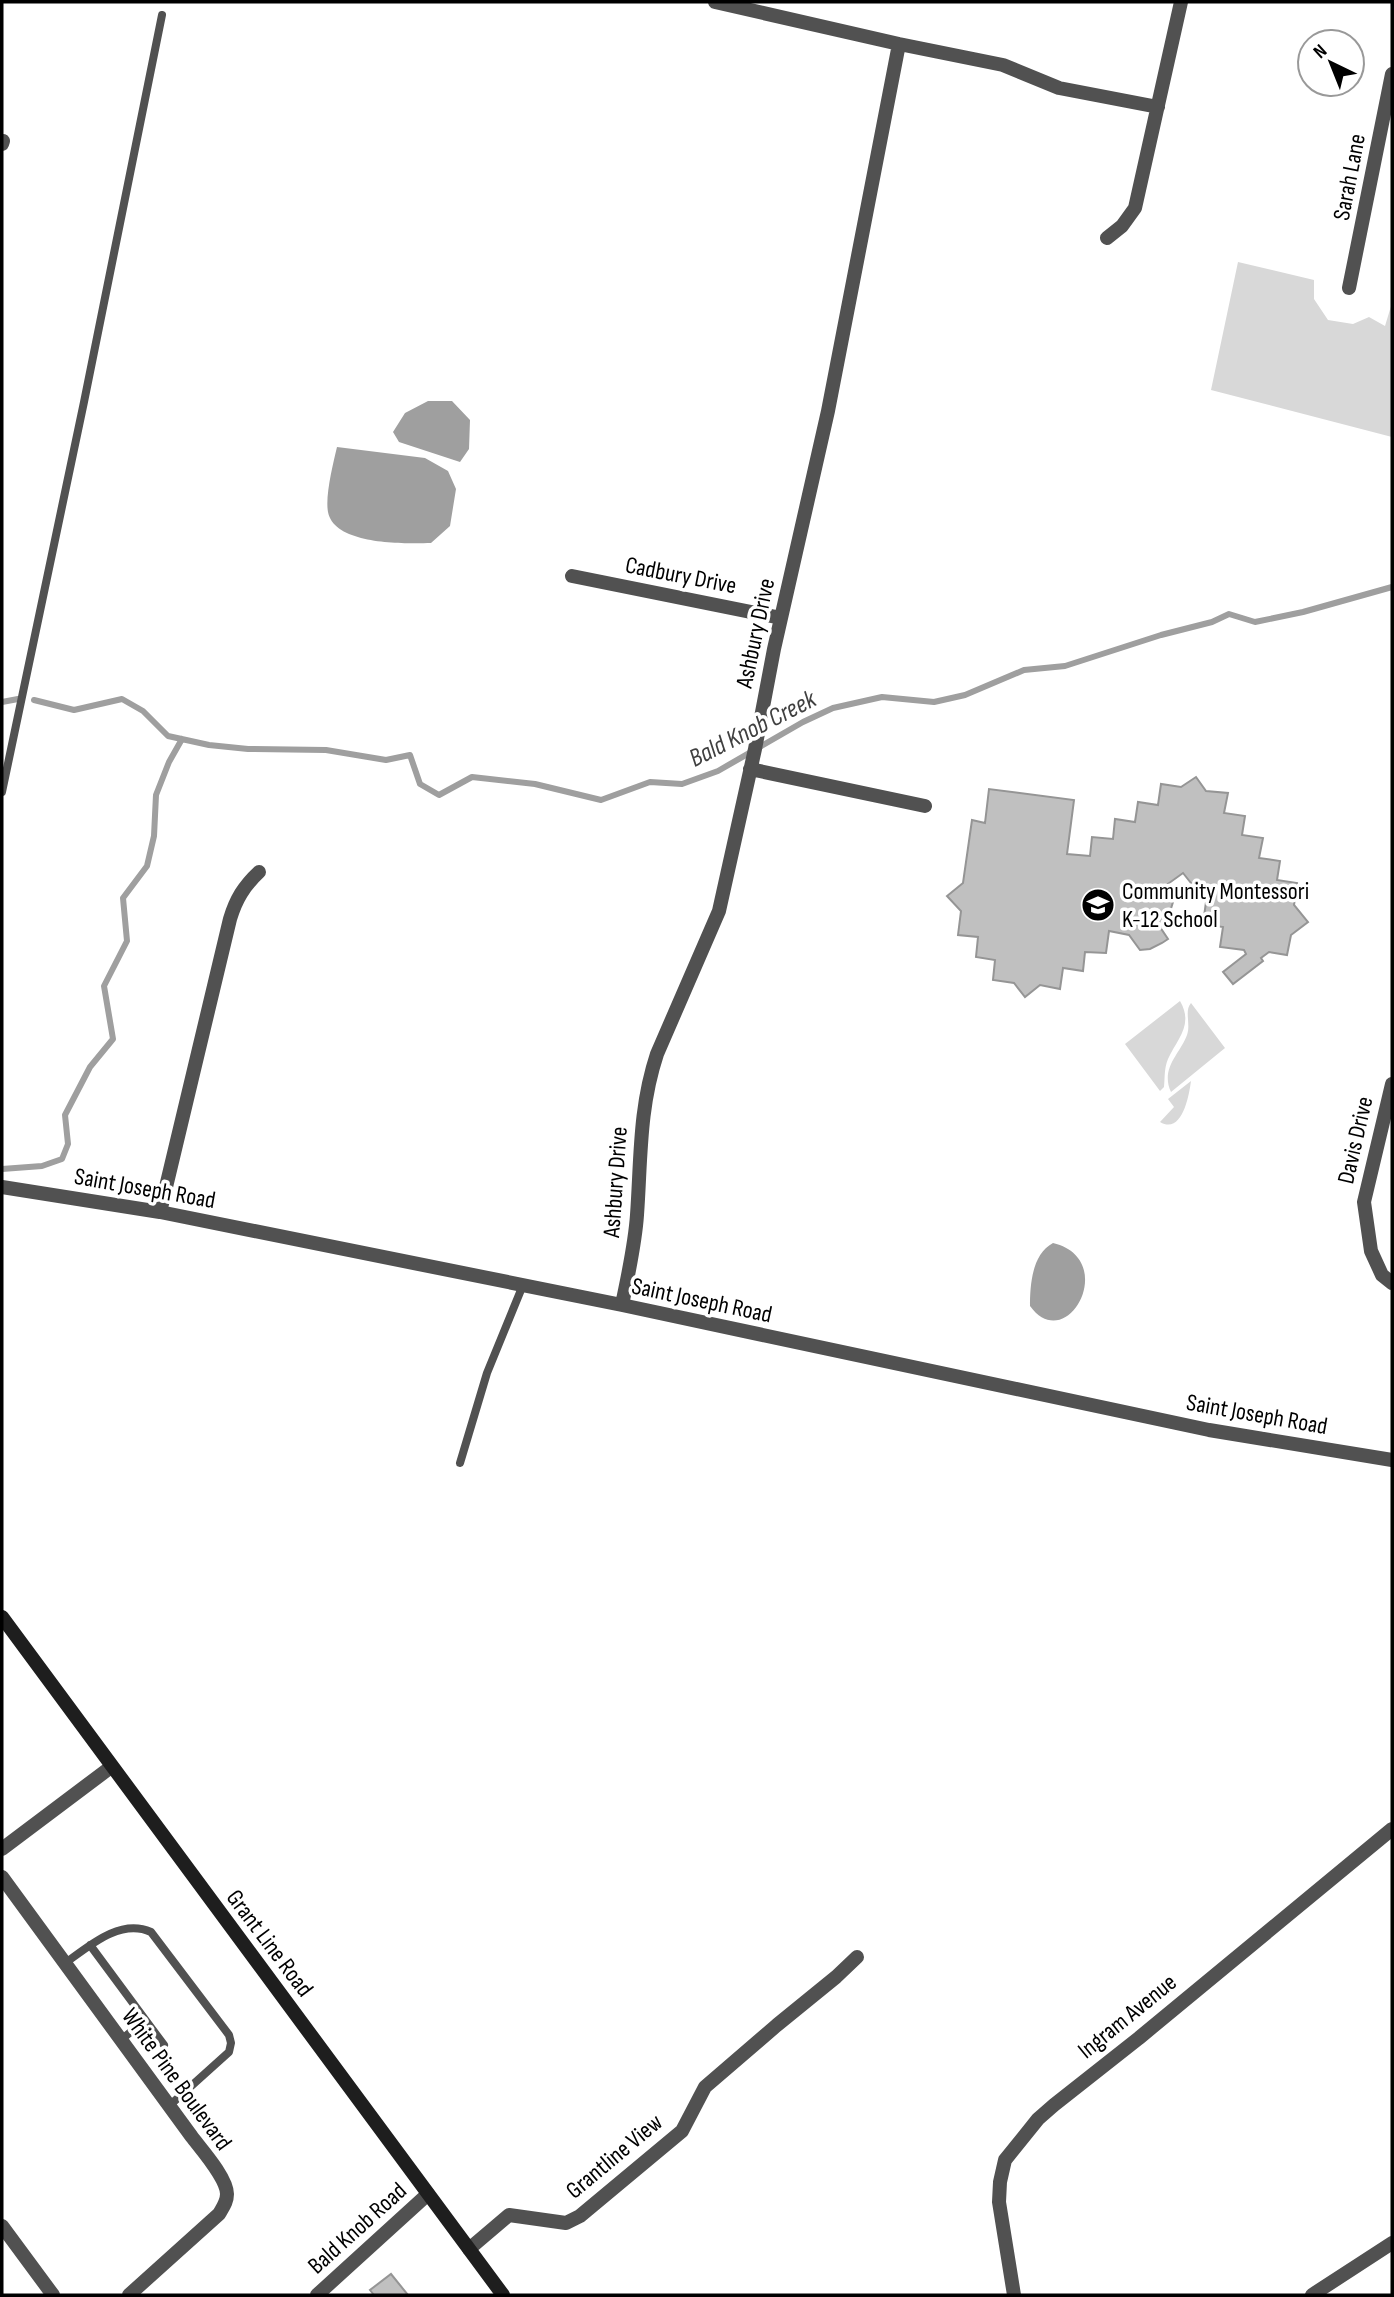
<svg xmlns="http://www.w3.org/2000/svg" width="1394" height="2297" font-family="'Sofia Sans Condensed',sans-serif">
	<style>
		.green { fill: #d8d8d8 }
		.water { fill: #9f9f9f }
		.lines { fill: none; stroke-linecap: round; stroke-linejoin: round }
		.stream { stroke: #9f9f9f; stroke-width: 6 }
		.building { fill: #c0c0c0; stroke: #959595; stroke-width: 2 }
		.lane { stroke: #515151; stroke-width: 8 }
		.street { stroke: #515151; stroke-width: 14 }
		.secondary { stroke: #1e1e1e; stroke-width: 14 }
		.labels { text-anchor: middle; stroke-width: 7; stroke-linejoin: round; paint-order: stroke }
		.street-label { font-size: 24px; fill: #000; stroke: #fff }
		.poi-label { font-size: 24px; fill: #000; stroke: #fff; text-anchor: start }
		.water-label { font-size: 26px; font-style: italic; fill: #404040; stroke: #fff }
	</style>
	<rect width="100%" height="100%" fill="#fff"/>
	<path class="green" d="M1238,262L1314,280V299L1328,320L1353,324L1369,317L1385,326L1392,303V437L1211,390Z
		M1180,1001C1194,1025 1177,1039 1168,1059C1164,1068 1165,1078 1164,1087L1160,1091L1125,1044Z
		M1191,1003L1225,1048L1171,1092C1160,1068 1180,1054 1187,1035C1191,1024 1184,1011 1191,1003Z
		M1191,1081C1189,1096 1182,1135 1160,1122L1174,1107L1168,1099Z"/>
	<path class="water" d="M428,401H452L470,420L469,449L460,462L399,442L393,432L405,413Z
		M337,447L425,458L448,471L456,489L450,526L431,543C405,544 334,545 328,512C325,496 333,464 337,447Z
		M1053,1243C1120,1259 1067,1357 1030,1306C1030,1285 1032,1254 1053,1243Z"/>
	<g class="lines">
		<path class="stream" d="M34,700L74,710L122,699L143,711L168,736L209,745L248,749L326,750L386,760L410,755L420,784L439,795L472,777L535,784L601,800L650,782L682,784L718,771L803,722L833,708L882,697L934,702L965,695L1024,670L1065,666L1161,635L1212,622L1229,614L1255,622L1303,612L1392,587
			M2,702L18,699
			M2,1169L42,1166L62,1159L68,1144L65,1115L90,1067L113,1039L104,986L127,941L123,898L147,866L154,836L156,795L169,762L182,739"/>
	</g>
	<path class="building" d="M1196,777L1206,791L1228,793L1224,813L1245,816L1242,835L1263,838L1259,858L1280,861L1277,880L1297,883L1294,905L1308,922L1291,935L1287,955L1269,952L1261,958L1263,961L1233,984L1223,972L1246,954L1244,950L1220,947L1223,927L1203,924L1206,902L1183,873L1165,886L1173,902L1168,918L1160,927L1168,939L1162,943L1150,949L1140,950L1129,935L1109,931L1106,953L1085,952L1083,971L1063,968L1060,989L1040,985L1025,997L1014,983L993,980L995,960L976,957L978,937L958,935L961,911L947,896L963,883L972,820L985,823L989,789L1074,800L1067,854L1090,856L1092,837L1113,839L1115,819L1135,822L1138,802L1158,805L1161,784L1181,787Z
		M391,2274L408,2295H374L370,2290Z"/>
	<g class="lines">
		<path class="lane" d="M2,792L84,402L162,15
			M460,1463L487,1373L523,1285
			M90,1945L164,2045
			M64,1964C89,1946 120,1918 151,1932L229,2035L231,2043L229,2052L169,2106
			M121,2040L145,2020"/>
		<path class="street" d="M715,2L899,44L1003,65L1059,88L1158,107
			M2,144L3,141
			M1107,238L1122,226L1135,208L1181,2
			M1349,288L1392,74
			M572,576L781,618
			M750,769L925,806
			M1392,1084L1364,1202L1371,1251L1382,1275L1392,1283
			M2,1187L160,1212L622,1305L1209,1430L1392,1460
			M160,1212L230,919C236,899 244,886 259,872
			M622,1305C628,1275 635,1245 637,1215C641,1159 639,1108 657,1054L719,911L755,749L774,649L828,411L899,44
			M2,1849L111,1767
			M2,1877L192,2137C202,2150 227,2178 227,2194C227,2202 223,2207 219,2214L129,2295
			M2,2226L53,2295
			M469,2249L509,2215L566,2223L580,2216L682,2131L705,2087L777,2025L836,1977L857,1957
			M317,2295L428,2194
			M1014,2295L999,2202L1000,2182L1005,2160L1038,2119L1054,2105L1139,2038L1392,1829
			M1312,2295L1392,2243"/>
		<path class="secondary" d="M2,1617L503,2295"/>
	</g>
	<defs>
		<symbol id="school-disc" viewBox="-11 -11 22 22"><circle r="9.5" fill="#000" stroke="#fff"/><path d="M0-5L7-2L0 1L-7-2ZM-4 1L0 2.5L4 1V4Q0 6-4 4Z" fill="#fff"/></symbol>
	</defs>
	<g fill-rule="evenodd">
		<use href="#school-disc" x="1079" y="886" width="38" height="38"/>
	</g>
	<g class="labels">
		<g class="street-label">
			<text transform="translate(1349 177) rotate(-79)" y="8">Sarah Lane</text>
			<text transform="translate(681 575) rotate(11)" y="8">Cadbury Drive</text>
			<text transform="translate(755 633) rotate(-78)" y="8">Ashbury Drive</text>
			<text transform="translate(1355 1140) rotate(-77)" y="8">Davis Drive</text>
			<text transform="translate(615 1182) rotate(-86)" y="8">Ashbury Drive</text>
			<text transform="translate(145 1188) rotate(10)" y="8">Saint Joseph Road</text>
			<text transform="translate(702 1300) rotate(12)" y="8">Saint Joseph Road</text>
			<text transform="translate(1257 1414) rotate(10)" y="8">Saint Joseph Road</text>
			<text transform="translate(270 1943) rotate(53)" y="8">Grant Line Road</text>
			<text transform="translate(1127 2016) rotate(-39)" y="8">Ingram Avenue</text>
			<text transform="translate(177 2079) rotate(54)" y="8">White Pine Boulevard</text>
			<text transform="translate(614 2156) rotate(-40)" y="8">Grantline View</text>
			<text transform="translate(357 2228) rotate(-42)" y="8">Bald Knob Road</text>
		</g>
		<g class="poi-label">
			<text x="1122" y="899">Community Montessori<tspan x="1122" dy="28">K-12 School</tspan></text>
		</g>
		<g class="water-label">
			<text transform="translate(752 728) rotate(-27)" y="9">Bald Knob Creek</text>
		</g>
	</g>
	<rect width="1394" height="2297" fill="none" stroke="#000000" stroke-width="7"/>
	<g transform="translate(1331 63) rotate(317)"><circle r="33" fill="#ffffff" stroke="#999999" stroke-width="2"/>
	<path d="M0-5L12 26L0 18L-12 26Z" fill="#000000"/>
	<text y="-10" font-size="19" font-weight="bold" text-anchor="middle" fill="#000000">N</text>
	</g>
</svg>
